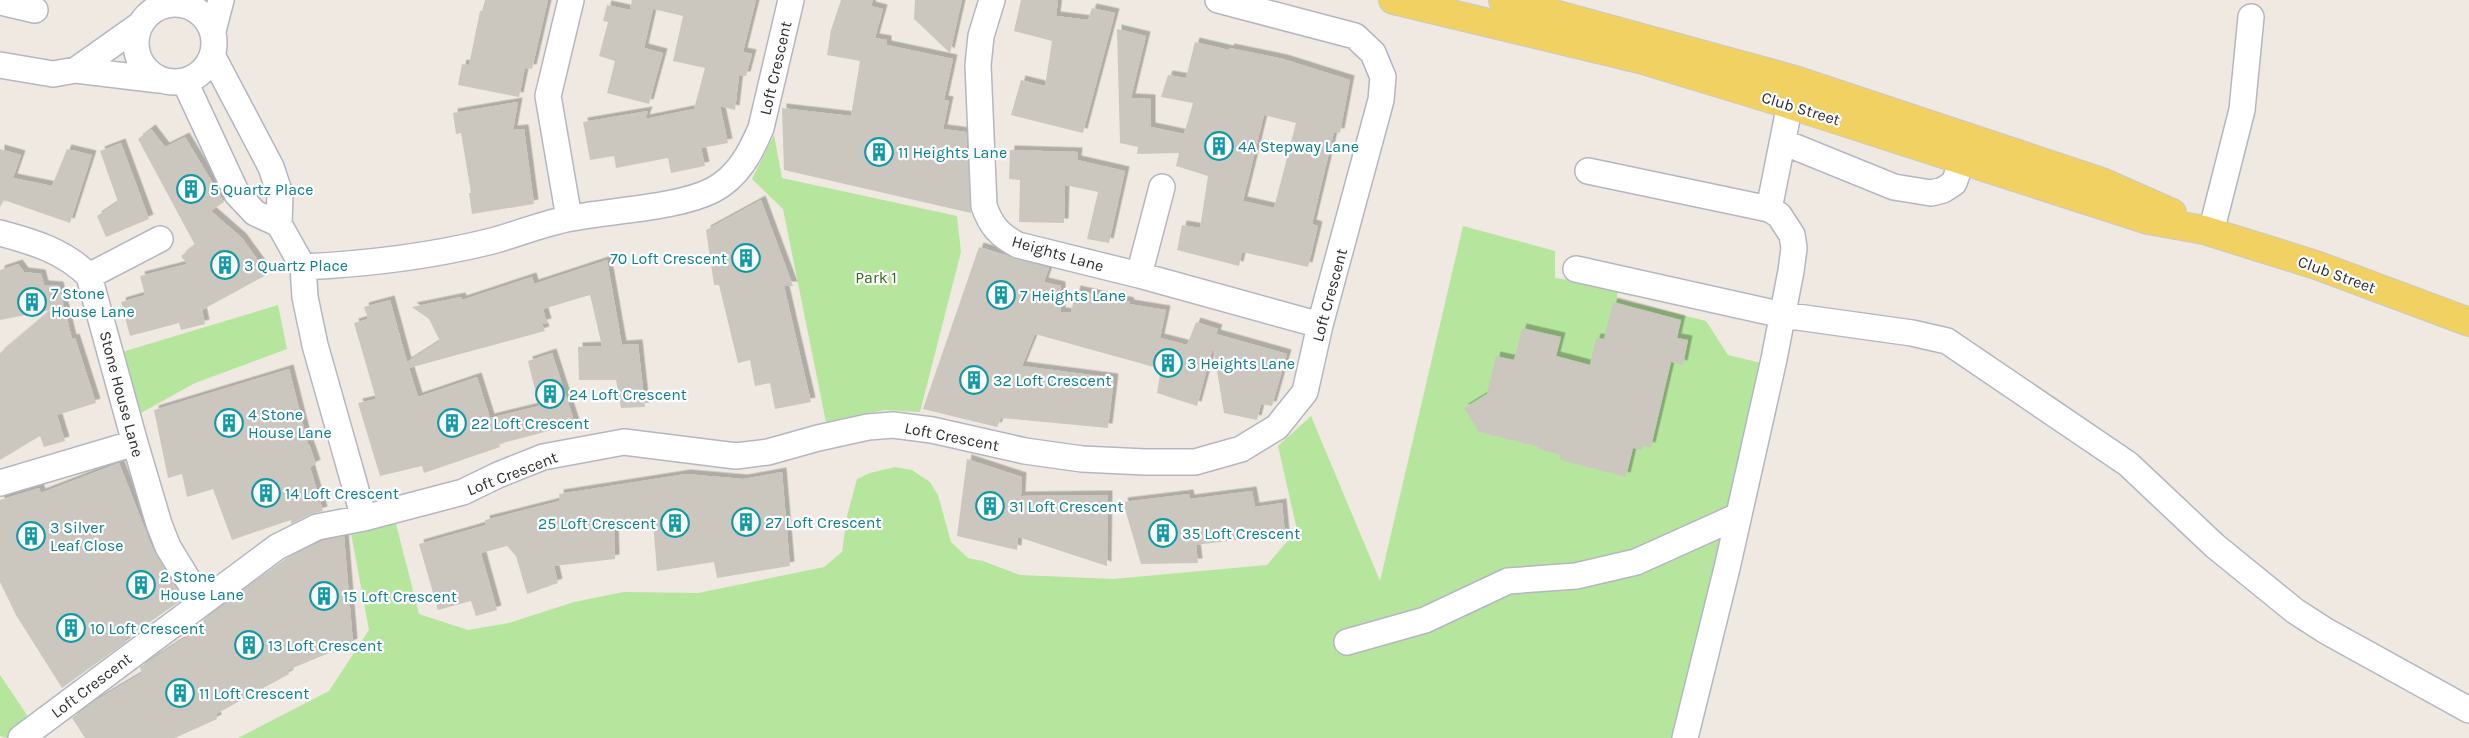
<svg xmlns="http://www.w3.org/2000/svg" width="2469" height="738" font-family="Karla,sans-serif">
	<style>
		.green { fill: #b6e59e }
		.building { fill: #cbc7bf; fill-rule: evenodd; filter: url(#shadow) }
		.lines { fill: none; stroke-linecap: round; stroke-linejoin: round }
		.minor-casing { stroke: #b4b7c1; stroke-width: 28 }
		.major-casing { stroke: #c9c9c9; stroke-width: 30 }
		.minor { stroke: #fff; stroke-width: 25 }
		.major { stroke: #f2d163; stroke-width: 28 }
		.labels { text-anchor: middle; stroke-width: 4.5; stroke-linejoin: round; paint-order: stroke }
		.street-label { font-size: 16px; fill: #2e2e2e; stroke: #fff }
		.culture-label { font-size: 16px; fill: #0d838f; stroke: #fff; text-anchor: start }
		.park-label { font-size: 16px; fill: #2c6e1b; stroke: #fff }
	</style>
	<defs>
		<filter id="shadow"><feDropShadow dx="4.5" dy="-4.5" stdDeviation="0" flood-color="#0004"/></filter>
	</defs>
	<rect width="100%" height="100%" fill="#efe9e1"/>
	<path class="green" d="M774,135L782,178L957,216L961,252L920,412L885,410L826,422L783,209L752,179Z
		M1463,226L1555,251V278L1618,287L1617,299L1706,321L1728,355L1786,369L1697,738H238L329,691L369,630L351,533L395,520L419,614L468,630L509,623L574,602L623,592L698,593L824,567L842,552L847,516L857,479L870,473L895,467L912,470L930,482L938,495L951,542L968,558L983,561L1020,575L1113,579L1267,565L1297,530L1278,446L1311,416L1380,581Z
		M278,305L287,349L195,383L141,413L122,352Z
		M0,675L27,715L7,738L0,736Z"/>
	<path class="building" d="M485,0H548L532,69L525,68L519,97L458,85L462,64L469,65L480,11H482Z
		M632,0H756L743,52L752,54L746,76H739L735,110L720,106L728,143L701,148L705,166L671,173L668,158L616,168L614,156L590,160L583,122L648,111L645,119L694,109L705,68L673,61L683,16L653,9L644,48L663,53L649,104L607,93L615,61L599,56L608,22L603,21L607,5L630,10Z
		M841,0H873L871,6L883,9L875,38L887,40V45L953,59L944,100L949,101L943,129L966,132L971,213L784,170L782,108L851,116L860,61L827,55L831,30Z
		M915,0H962L950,53L914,19Z
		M1021,0H1058L1056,16L1088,20L1092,8L1115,13L1083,133L1011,115L1021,80L1045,86L1052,41L1014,31Z
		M1117,29L1146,36L1131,98L1151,99V127L1184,134L1193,103L1161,97L1168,75L1186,78L1195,42L1229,50L1230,48L1283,59L1350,80L1340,133L1334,132L1312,224L1318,226L1308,267L1242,252L1239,266L1177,250L1182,225L1200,228L1208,176L1176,166L1179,153L1137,154L1138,147L1120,143ZM1264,115L1296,123L1274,208L1243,201Z
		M518,102L513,130L524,129L534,204L472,214L469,193H471L461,133L456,134L453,113Z
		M151,129L165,147L185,137L224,202L211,211L242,238L268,274L202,310L205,324L181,330L179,323L130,336L121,302L145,295L140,276L187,264L181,256L195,245L138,139Z
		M121,143L149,219L106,237L97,216L118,202L100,151Z
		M0,149L21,155L13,178L52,186L67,149L92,155L70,223L4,200L0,207Z
		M1010,150L1078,152L1077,160L1125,171L1109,243L1087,239L1098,192L1065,185L1064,223L1019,222L1020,180L1009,179Z
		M761,200L793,286H784L811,402L775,409L770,383L755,386L750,360L738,363L719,285H714L706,230Z
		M979,247L1049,268L1044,282L1061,286V312L1071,313L1076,290L1130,302L1129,304L1166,310L1160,338L1187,345L1196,322L1218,329L1216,334L1287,354L1272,406L1261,404L1257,420L1224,413L1213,347L1197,406L1157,393L1161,369L1035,334L1022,366L1114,378L1108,428L1001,418L997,427L923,409Z
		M607,260L622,345L638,344L645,407L621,408L616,380H579L578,347L602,346L590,295L543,309L547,323L542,324L545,331L409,368L418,397L477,377L490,418L539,406L528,361L552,353L575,424L499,444L500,447L424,473L422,466L380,476L358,403L376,399L354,323L368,319L364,307L390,300L407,362L440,341L429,319L412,307L461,297L462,300L532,277L534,284Z
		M18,264L24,272L41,274L44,285L59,286L72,339L75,338L96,403L57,415L65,441L44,447L40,436L0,460V353L51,310L0,320V270Z
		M1613,302L1681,320L1677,338L1688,340L1683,365L1671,362L1651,447L1643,445L1642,450L1633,448L1626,477L1560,460L1561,455L1538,449L1539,447L1479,432L1464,408L1487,394L1496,356L1514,360L1522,328L1561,337L1556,356L1590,365L1596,338L1604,339Z
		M289,369L308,444H309L316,464L310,467L323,511L311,514L291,524V520L232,540L213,489L187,497L182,474L168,478L154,410Z
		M967,459L1022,477L1021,496L1108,495L1107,566L1018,537L1017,550L957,536Z
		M119,463L152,547L183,599L125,639L126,642L62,688L16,615L0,582V500L39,488L41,493Z
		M782,472L790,566L717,578L714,562L657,571L653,522L614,527L615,559L554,566L558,583L527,594L516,556L507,546L481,553L497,610L476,616L471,601L438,610L419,544L486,525L485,520L560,501L559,494L686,474L743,479Z
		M1252,491L1255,507L1282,503L1285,534L1196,545L1198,563L1141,564L1123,502L1189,494L1190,499Z
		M344,536L353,643L288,670L289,674L216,714L217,719L175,738H85L72,718L95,701L142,673L140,667L205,625L203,620L295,554L322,541Z"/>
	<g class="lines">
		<defs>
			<path id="minor" d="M992,0L981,36L978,65L984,206C991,226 1000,236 1018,245L1139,275L1320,325
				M0,2L35,10
				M136 43a39 39 0 1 1 78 0a39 39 0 1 1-78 0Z
				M213,31L221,0
				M213,57L271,167L280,194L279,224
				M0,65L53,74L76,70L159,80
				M76,70L141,24
				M185,82L237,194L255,213L279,224
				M1783,142L1894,187L1931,193L1943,190L1954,183L1962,160
				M1588,171L1769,209L1779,215L1792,235L1794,248L1791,271L1774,359L1727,568L1685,738
				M1769,209L1794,84
				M569,218L548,96L571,0
				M279,224L303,267L305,297L315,345L364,518
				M2211,232L2242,110L2251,17
				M0,233C34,242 64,251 89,276L135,443L159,524L168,547L201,601
				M303,267C365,264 427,257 488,242C516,235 543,223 572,218C613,210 678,208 713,190C738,177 751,152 761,128L791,0
				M1576,269L1783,315L1912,333L1947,341L2128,464L2215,546L2295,611L2326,631L2469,710
				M1139,275L1162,187
				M89,276L160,239
				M0,483L135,443
				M1347,642L1425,620L1508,581L1576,576L1636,562L1738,516
				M21,738L277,547L317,527L364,518L463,492L498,475L543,457L624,442L736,456L768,452L818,438L868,427L893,425L932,430L1025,451L1082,459L1145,462H1195L1241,449L1277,427L1305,392L1320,325L1381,100L1383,77L1373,53L1355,36L1218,0"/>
			<path id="major" d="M1393,0L1643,60L1788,104L2148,220L2204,230L2316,265L2469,322
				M1503,0L1795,80L2102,182L2172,213"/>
		</defs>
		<use href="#minor" class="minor-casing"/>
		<use href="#major" class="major-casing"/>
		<use href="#minor" class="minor"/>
		<use href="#major" class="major"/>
	</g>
	<defs>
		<symbol id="building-ring" viewBox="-11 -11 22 22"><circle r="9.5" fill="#fff" stroke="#0f9aa8" stroke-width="1.5"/><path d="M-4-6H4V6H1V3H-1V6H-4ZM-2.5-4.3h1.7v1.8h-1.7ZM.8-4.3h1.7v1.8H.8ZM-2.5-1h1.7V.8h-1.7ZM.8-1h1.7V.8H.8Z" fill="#0f9aa8"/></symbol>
	</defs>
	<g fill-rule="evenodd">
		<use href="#building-ring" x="1203" y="130" width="32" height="32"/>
		<use href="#building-ring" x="863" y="136" width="32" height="32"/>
		<use href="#building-ring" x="175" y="173" width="32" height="32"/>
		<use href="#building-ring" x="730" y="242" width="32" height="32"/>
		<use href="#building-ring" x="209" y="249" width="32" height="32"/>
		<use href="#building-ring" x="985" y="279" width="32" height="32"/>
		<use href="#building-ring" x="16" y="286" width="32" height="32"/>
		<use href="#building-ring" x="1152" y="347" width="32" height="32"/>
		<use href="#building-ring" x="958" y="364" width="32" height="32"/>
		<use href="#building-ring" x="534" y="378" width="32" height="32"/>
		<use href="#building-ring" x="213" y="407" width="32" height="32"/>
		<use href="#building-ring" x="436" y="407" width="32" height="32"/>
		<use href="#building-ring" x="250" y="477" width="32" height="32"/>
		<use href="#building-ring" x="974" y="490" width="32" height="32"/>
		<use href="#building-ring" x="730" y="506" width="32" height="32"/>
		<use href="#building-ring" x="659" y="507" width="32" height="32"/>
		<use href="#building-ring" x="1147" y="517" width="32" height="32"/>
		<use href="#building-ring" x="15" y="520" width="32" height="32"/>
		<use href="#building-ring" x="125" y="569" width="32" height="32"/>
		<use href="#building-ring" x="308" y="580" width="32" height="32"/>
		<use href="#building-ring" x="55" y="612" width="32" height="32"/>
		<use href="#building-ring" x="233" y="629" width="32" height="32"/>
		<use href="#building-ring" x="164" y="677" width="32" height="32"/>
	</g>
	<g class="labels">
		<g class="street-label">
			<text transform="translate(775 68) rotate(-77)" y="6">Loft Crescent</text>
			<text transform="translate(1801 108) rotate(17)" y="6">Club Street</text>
			<text transform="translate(1058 253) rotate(16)" y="6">Heights Lane</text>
			<text transform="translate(2337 274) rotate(20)" y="6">Club Street</text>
			<text transform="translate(1329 295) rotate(-75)" y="6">Loft Crescent</text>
			<text transform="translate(122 394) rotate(75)" y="6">Stone House Lane</text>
			<text transform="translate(952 436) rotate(11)" y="6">Loft Crescent</text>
			<text transform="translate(512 473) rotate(-21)" y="6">Loft Crescent</text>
			<text transform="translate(91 685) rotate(-37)" y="6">Loft Crescent</text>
		</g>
		<g class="culture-label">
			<text x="1238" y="152">4A Stepway Lane</text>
			<text x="898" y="158">11 Heights Lane</text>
			<text x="210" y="195">5 Quartz Place</text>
			<text x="727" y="264" text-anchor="end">70 Loft Crescent</text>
			<text x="244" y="271">3 Quartz Place</text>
			<text x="51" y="299">7 Stone<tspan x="51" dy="18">House Lane</tspan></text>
			<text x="1020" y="301">7 Heights Lane</text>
			<text x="1187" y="369">3 Heights Lane</text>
			<text x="993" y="386">32 Loft Crescent</text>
			<text x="569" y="400">24 Loft Crescent</text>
			<text x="248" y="420">4 Stone<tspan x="248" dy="18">House Lane</tspan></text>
			<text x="471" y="429">22 Loft Crescent</text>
			<text x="285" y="499">14 Loft Crescent</text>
			<text x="1009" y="512">31 Loft Crescent</text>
			<text x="765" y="528">27 Loft Crescent</text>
			<text x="656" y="529" text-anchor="end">25 Loft Crescent</text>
			<text x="50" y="533">3 Silver<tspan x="50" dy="18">Leaf Close</tspan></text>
			<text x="1182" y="539">35 Loft Crescent</text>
			<text x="160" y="582">2 Stone<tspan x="160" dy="18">House Lane</tspan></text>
			<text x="343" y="602">15 Loft Crescent</text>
			<text x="90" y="634">10 Loft Crescent</text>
			<text x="268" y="651">13 Loft Crescent</text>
			<text x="199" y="699">11 Loft Crescent</text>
		</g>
		<g class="park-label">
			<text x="876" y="283">Park 1</text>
		</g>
	</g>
</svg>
